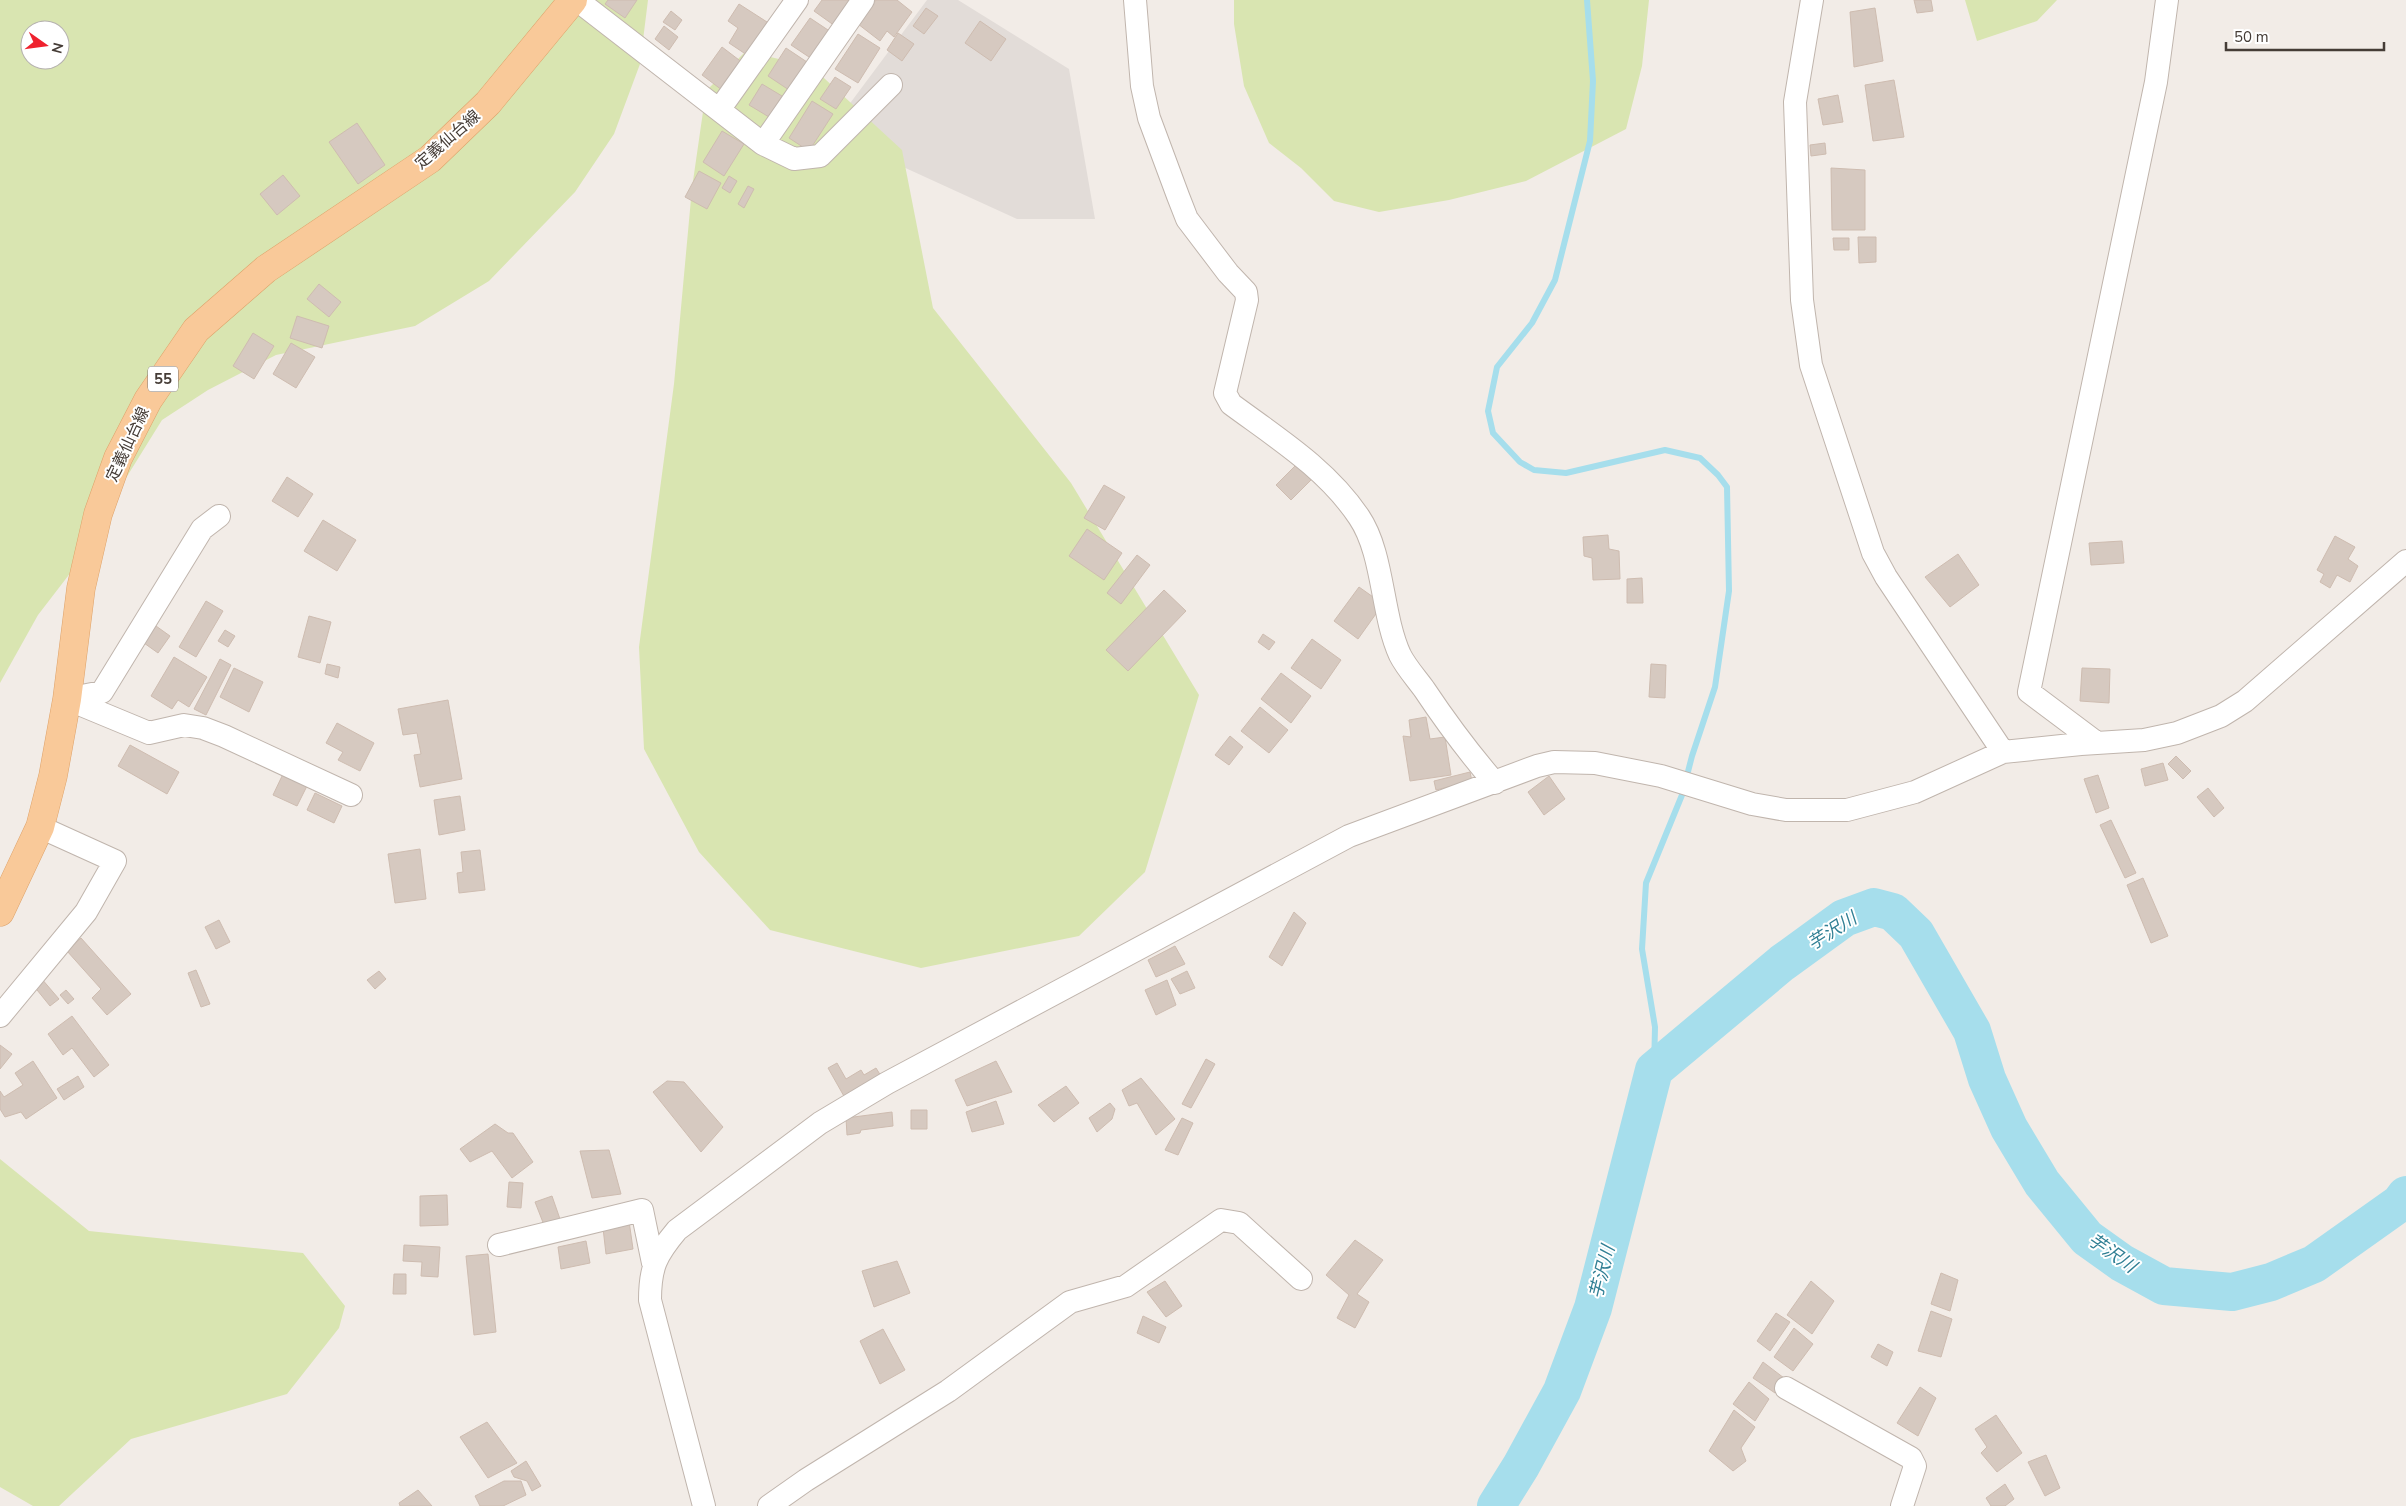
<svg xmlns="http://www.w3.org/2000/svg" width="2406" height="1506" font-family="'Nunito Sans','Noto Sans JP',sans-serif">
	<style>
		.industrial { fill: #e2dcd8 }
		.green { fill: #d9e5b1; fill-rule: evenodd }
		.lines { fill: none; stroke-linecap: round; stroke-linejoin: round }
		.stream { stroke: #a6deec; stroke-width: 6 }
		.river { stroke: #a6deec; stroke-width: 38 }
		.building { fill: #d6c9c0; stroke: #cebcb0 }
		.minor-casing { stroke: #c0b5ad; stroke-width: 24 }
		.major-casing { stroke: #dda26a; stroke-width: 29 }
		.minor { stroke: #fff; stroke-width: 22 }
		.major { stroke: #f9c999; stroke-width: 28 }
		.labels { text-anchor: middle; stroke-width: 4; stroke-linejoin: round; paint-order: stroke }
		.shield { fill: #fff; stroke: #7d7672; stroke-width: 1 }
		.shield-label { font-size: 15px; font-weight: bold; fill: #453c36 }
		.street-label { font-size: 16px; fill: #453c36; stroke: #fff }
		.water-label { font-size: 18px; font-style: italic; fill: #307f94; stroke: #fff }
	</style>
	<rect width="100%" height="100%" fill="#f2ece7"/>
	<path class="industrial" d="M927,0H958L1069,69L1095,219H1017L853,144L810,157Z"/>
	<path class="green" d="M0,0H648L640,64L614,134L575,192L489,281L415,326L276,355L208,390L162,420L121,486L88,550L38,615L0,683ZM30,30H60V60H30Z
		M1234,0H1649L1642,66L1626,129L1526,181L1449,200L1379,212L1334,201L1301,168L1269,143L1244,86L1234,24Z
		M1965,0H2057L2037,21L1977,41Z
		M746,51L812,67L902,150L933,308L1071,483L1199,695L1145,872L1079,936L921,968L770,930L699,852L644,749L639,647L674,384L692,188L706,91Z
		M0,1159L89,1231L303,1253L345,1306L339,1328L287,1394L131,1439L59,1506H33L0,1487Z"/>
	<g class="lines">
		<path class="stream" d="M1587,0L1593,81L1590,141L1555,280L1532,323L1497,367L1488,411L1493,433L1520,462L1534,470L1566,473L1665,450L1700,458L1718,475L1727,487L1729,591L1715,687L1692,756L1682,795L1646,883L1642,949L1655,1027L1654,1070"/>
		<path class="river" d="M1496,1506L1521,1466L1562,1391L1593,1308L1654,1070L1782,963L1844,918L1874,907L1893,912L1916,934L1972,1031L1987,1079L2009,1128L2042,1183L2087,1238L2122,1263L2164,1286L2232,1292L2271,1282L2314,1264L2400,1203L2406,1195"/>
	</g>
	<path class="building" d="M608,0H637L625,18L605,4Z
		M822,0H853L835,26L814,11Z
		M876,0H897L912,12L894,37L887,31L880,41L858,24Z
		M1914,0H1931L1933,11L1917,13Z
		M739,4L767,22L747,55L729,43L738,28L728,21Z
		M926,8L938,16L924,34L913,26Z
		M1875,8L1883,61L1854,67L1850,12Z
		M671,11L682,20L675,30L663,22Z
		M810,18L831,32L812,59L791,45Z
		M980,21L1006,39L991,61L965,43Z
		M664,26L678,37L669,50L655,39Z
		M898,33L914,44L902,61L887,50Z
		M858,34L880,48L858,83L835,69Z
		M722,47L743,63L722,90L702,75Z
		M786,48L807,62L789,90L768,76Z
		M835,77L851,87L836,109L820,99Z
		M1894,80L1904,137L1873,141L1865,85Z
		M762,84L782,96L769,117L749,105Z
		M1838,95L1843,122L1823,125L1818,99Z
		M812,101L833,114L809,151L789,138Z
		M357,123L385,165L358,184L329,142Z
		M722,131L744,144L724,176L703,162Z
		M1825,143L1826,154L1811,156L1810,145Z
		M1831,168L1865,170V230H1832Z
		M699,171L721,183L707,209L685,197Z
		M283,175L300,196L277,215L260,194Z
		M729,176L737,181L730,193L722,188Z
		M748,186L754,189L744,208L738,204Z
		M1858,237H1876V262L1859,263Z
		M1833,238H1849V250H1834Z
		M319,284L341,302L329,317L307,299Z
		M297,316L329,326L322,348L290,338Z
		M253,333L274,346L254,379L233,366Z
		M291,343L315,357L296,388L273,374Z
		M1299,462L1314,477L1291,500L1276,485Z
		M287,477L313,494L298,517L272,501Z
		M1104,485L1125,497L1105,530L1084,518Z
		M323,520L356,540L337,571L304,551Z
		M1087,529L1122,553L1104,580L1069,556Z
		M1608,535L1609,549L1619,551L1620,579L1593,580L1592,558L1584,556L1583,537Z
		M2335,536L2355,547L2348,559L2358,566L2350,582L2337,575L2330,588L2320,582L2324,574L2317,570Z
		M2122,541L2124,563L2091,565L2089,543Z
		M1958,554L1979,585L1950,607L1925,577Z
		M1137,555L1150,565L1121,604L1107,593Z
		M1642,578L1643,603H1627V579Z
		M1359,587L1383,604L1358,639L1334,621Z
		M1164,590L1186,611L1128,671L1106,650Z
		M206,601L223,611L196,657L179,647Z
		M309,616L331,622L320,663L298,657Z
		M156,626L170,636L158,653L144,643Z
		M225,630L235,636L228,647L218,641Z
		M1263,634L1275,642L1269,650L1258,642Z
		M1312,639L1341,660L1321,689L1291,668Z
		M174,657L207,677L189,707L178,700L172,709L151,696Z
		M220,659L231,665L206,715L194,709Z
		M327,664L340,667L338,678L325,674Z
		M1651,664L1666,665L1665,698L1649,697Z
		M234,668L263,682L249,712L220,697Z
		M2082,668L2110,669L2109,703L2080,701Z
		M1281,673L1311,696L1291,723L1261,699Z
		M448,700L462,779L420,787L414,755L421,754L417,733L403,735L398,709Z
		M1260,707L1288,730L1269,753L1241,731Z
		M1426,717L1430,739L1445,737L1451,775L1410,781L1403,736L1411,737L1409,720Z
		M337,723L374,743L360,771L338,760L343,752L326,743Z
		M1230,736L1243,747L1229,765L1215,755Z
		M130,745L179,772L167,794L118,766Z
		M2176,756L2191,771L2183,779L2168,764Z
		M2163,763L2168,780L2145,786L2141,769Z
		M1470,772L1472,781L1436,790L1434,781Z
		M283,774L307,786L297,806L273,795Z
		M2098,775L2109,808L2096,813L2084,779Z
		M1549,776L1565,799L1544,815L1528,792Z
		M2208,788L2224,808L2214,817L2197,797Z
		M315,793L342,806L334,823L307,810Z
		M460,796L465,830L439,835L434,800Z
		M2111,820L2136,873L2125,878L2100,825Z
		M420,849L426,899L395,903L388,854Z
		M480,850L485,890L459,893L457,873L463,872L461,852Z
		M2143,878L2168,936L2151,943L2127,885Z
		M1294,912L1306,923L1282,966L1269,957Z
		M219,920L230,942L216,949L205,927Z
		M81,938L131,994L107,1015L92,998L101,989L67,951Z
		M1175,946L1185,964L1156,977L1148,960Z
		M196,970L210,1004L201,1007L188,973Z
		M379,971L386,979L375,989L367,980Z
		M1187,971L1195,988L1180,994L1171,979Z
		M41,978L59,999L50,1006L33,985Z
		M1167,980L1176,1005L1156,1015L1145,990Z
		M66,990L74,999L68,1004L60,995Z
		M72,1016L109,1065L94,1077L72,1048L63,1055L48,1034Z
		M0,1045L12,1054L0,1069Z
		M1206,1059L1215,1064L1191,1108L1182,1104Z
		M33,1061L57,1098L26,1119L21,1112L5,1117L0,1109V1091L4,1097L23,1085L15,1073Z
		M996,1061L1012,1092L967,1106L955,1080Z
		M837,1063L846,1079L861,1070L864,1075L876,1068L881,1076L845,1098L828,1068Z
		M78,1076L84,1087L64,1100L57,1089Z
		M1141,1078L1175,1119L1156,1135L1137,1103L1129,1106L1122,1090Z
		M667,1081L684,1082L723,1127L701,1152L653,1092Z
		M1066,1086L1079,1103L1054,1122L1038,1105Z
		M996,1101L1004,1124L972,1132L966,1112Z
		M1110,1103L1115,1109L1112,1119L1097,1132L1089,1118Z
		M911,1110H927V1129H911Z
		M892,1112L893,1126L861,1130L860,1133L847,1135L846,1118Z
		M1182,1118L1193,1123L1178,1155L1165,1150Z
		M495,1124L508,1133H513L533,1162L512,1178L492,1151L470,1162L460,1149Z
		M609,1150L621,1194L592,1198L580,1151Z
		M509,1182L523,1183L521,1208L507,1207Z
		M447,1195L448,1225L420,1226V1196Z
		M552,1196L560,1219L544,1225L535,1202Z
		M629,1221L633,1249L606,1254L603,1228Z
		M1355,1240L1383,1260L1357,1294L1369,1302L1355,1328L1337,1318L1349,1295L1326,1275Z
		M586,1241L590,1263L561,1269L558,1247Z
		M404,1245L440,1247L438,1277L421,1276L422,1262L403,1261Z
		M488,1254L496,1332L474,1335L466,1256Z
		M897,1261L910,1293L874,1307L862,1271Z
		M1941,1273L1958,1280L1950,1311L1931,1304Z
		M394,1274H406V1294H393Z
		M1165,1281L1182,1306L1166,1317L1147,1292Z
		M1811,1281L1834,1301L1812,1334L1787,1315Z
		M1931,1311L1952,1319L1941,1357L1918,1351Z
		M1776,1313L1790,1322L1770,1351L1757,1341Z
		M1143,1316L1166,1327L1159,1343L1137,1333Z
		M1794,1328L1813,1344L1793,1371L1774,1357Z
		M883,1329L905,1370L880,1384L860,1341Z
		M1878,1344L1893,1352L1887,1366L1871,1357Z
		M1763,1362L1784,1378L1775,1393L1753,1378Z
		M1749,1382L1769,1399L1755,1421L1733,1404Z
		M1920,1387L1936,1398L1918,1436L1897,1423Z
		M1734,1410L1755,1427L1741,1448L1746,1461L1733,1471L1709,1451Z
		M1996,1415L2022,1453L1997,1472L1981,1453L1987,1447L1975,1429Z
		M487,1422L517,1463L488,1478L460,1437Z
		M2046,1455L2060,1488L2045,1496L2028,1462Z
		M526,1461L541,1486L532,1491L527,1481L514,1477L511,1471Z
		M504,1481H521L526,1495L503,1506H480L475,1496Z
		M2005,1484L2014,1499L2005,1506H1991L1986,1498Z
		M418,1490L432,1506H400L399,1503Z"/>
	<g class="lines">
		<defs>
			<path id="minor" d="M577,0L763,144L863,0
				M1135,0L1142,86L1149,118L1178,196L1187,219L1228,273L1246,292L1247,300L1225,393L1231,404C1277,438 1327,469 1359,517C1384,554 1381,613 1400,655C1406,667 1416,678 1424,689C1446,722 1469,753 1495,783
				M1812,0L1795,102L1802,300L1811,365L1873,553L1886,577L2003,752
				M719,110L797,0
				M763,144L794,159L820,156L891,85
				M67,699L149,733L184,725L203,728L224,736L351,795
				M67,699L102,692L202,529L219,516
				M2097,743L2029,692L2156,82L2167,0
				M0,1016L86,912L115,861L40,827
				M499,1245L642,1210L653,1263
				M1786,1388L1911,1458L1915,1466L1902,1506
				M704,1506L650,1300C650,1267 656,1255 677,1230L820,1123L887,1083L1349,836L1537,766L1554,762L1595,763L1661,776L1752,804L1786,810H1847L1915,792L2003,752L2081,744L2144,740L2177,733L2221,716L2245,701L2406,561
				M769,1506L806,1480L948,1391L1070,1302L1126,1286L1221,1220L1239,1223L1301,1279"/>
			<path id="major" d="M0,912L40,827L53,776L67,699L81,588L98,514L118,458L148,400L196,330L266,269L430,159L488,103L573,0"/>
		</defs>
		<use href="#minor" class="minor-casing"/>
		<use href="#major" class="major-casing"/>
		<use href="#minor" class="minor"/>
		<use href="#major" class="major"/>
	</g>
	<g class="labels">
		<rect class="shield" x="148" y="366.5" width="30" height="25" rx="4"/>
		<g class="shield-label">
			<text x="163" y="384">55</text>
		</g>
		<g class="street-label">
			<text transform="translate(447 139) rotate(-41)" y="6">定義仙台線</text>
			<text transform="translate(127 444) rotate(-65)" y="6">定義仙台線</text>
		</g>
		<g class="water-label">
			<text transform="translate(1832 931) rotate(-32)" y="6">芋沢川</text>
			<text transform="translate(2112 1253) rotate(35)" y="6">芋沢川</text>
			<text transform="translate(1602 1272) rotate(-76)" y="6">芋沢川</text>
		</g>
	</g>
	<g transform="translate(45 45) rotate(104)"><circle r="24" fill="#ffffff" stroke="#b5b1af"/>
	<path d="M0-4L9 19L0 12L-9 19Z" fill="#ef222e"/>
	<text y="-8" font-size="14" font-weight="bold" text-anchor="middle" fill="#453c36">N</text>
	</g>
	<path d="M2226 42v8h158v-8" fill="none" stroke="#453c36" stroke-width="2.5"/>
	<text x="2234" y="42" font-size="15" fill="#453c36" stroke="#ffffff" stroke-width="4" paint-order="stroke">50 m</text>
</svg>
